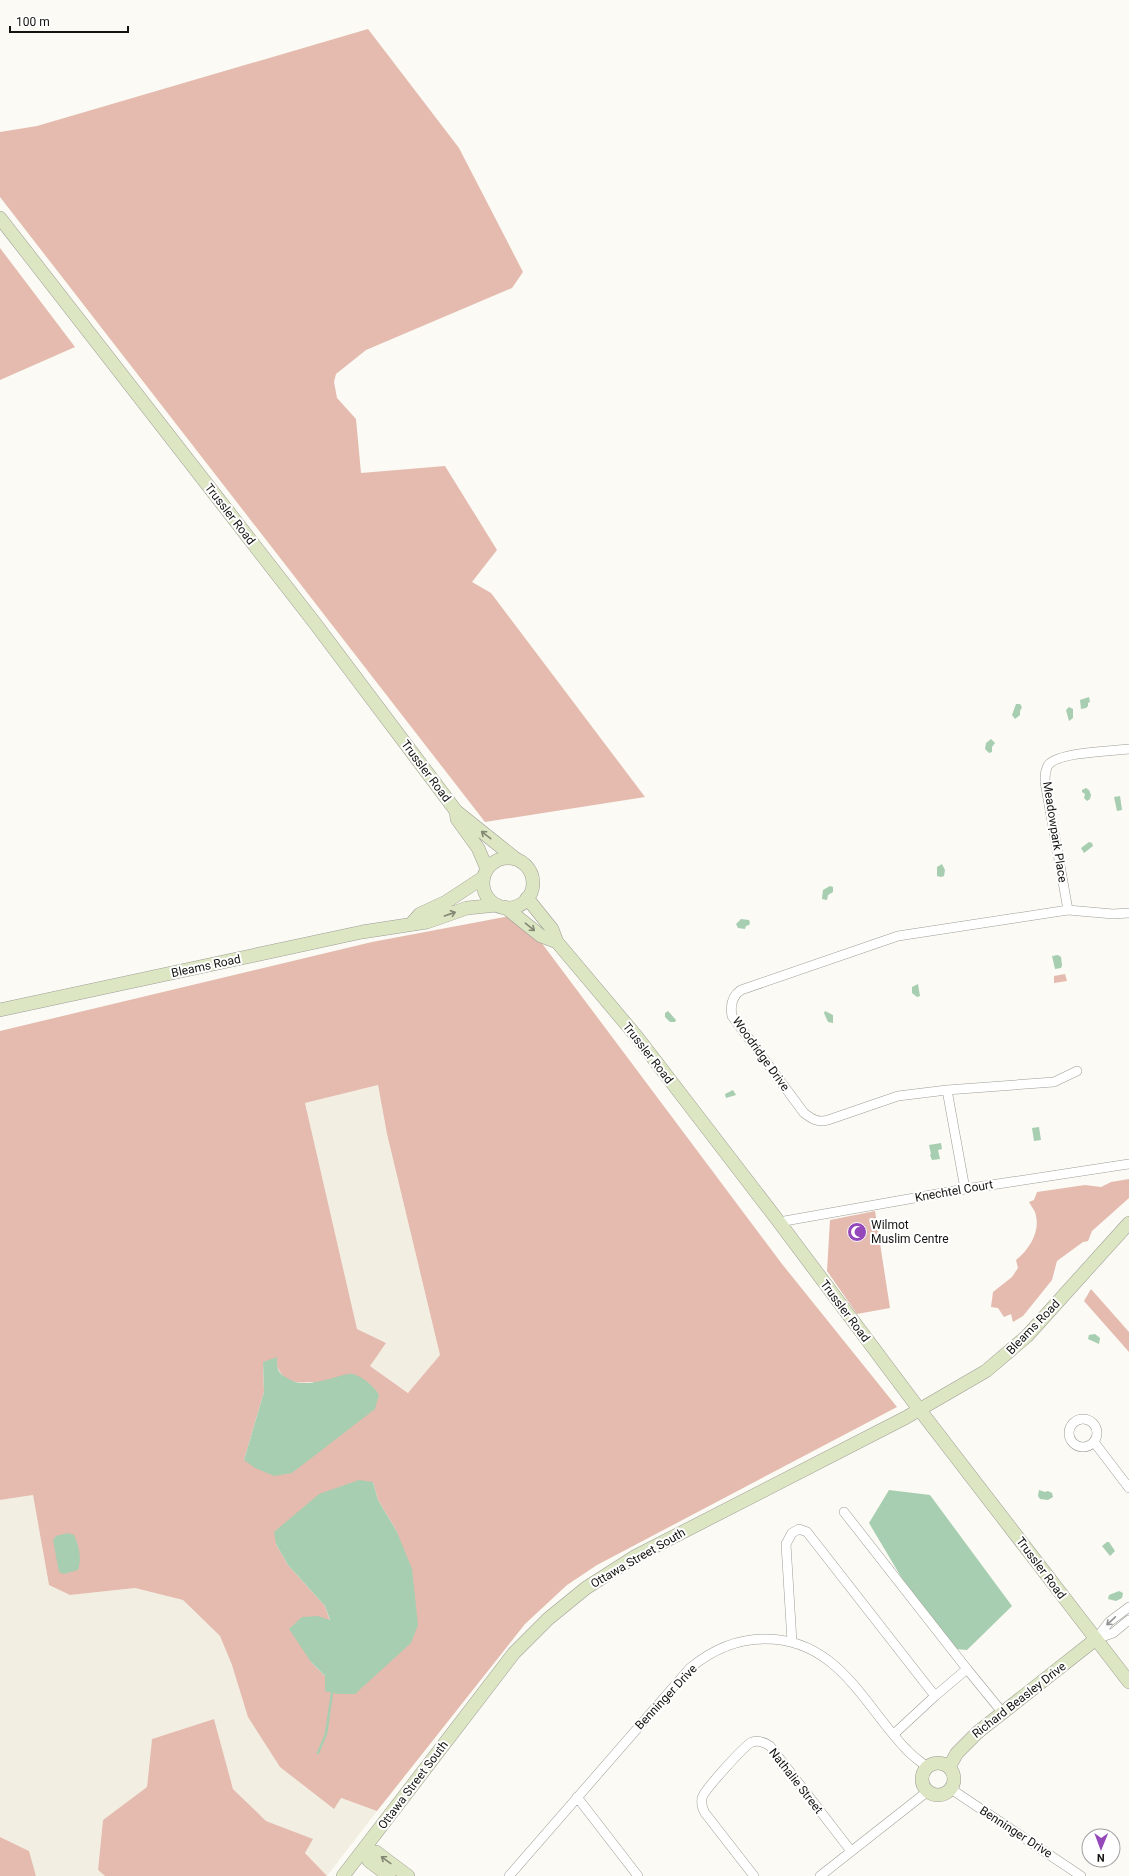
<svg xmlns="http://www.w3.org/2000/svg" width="1129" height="1876" font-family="Roboto,sans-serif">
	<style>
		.built { fill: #f2efe2 }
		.green { fill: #e4bbae; fill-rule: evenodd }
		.water { fill: #a7ceb0 }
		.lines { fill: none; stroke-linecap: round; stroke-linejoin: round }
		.stream { stroke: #a7ceb0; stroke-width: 2.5 }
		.street-casing { stroke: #9e9d97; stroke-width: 10 }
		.secondary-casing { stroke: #9e9d97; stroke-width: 14 }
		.street { stroke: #fff; stroke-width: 9 }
		.secondary { stroke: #dce6c3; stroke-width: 13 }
		.oneway { stroke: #828773 }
		.oneway2 { stroke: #959594 }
		.labels { text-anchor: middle; stroke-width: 4; stroke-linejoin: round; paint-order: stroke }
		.street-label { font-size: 12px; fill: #131311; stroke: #fff }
		.poi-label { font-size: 12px; fill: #131311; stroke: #fff; text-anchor: start }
	</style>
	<rect width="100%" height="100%" fill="#fbfaf4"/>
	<path class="built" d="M378,1085L387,1134L440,1355L409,1393L370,1366L357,1330L305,1103Z
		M33,1495L49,1585L70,1595L135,1588L183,1600L220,1636L232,1665L334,1808L340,1798L377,1811L327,1876L305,1853L312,1839L266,1821L233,1789L214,1719L152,1739L147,1787L103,1820L98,1870L105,1876H36L29,1851L0,1837V1500Z"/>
	<path class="green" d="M368,29L459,148L523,272L512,288L366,350L336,374L334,382L337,398L356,419L361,473L445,466L497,550L472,582L491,593L645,797L485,822L0,197V132L37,126Z
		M0,248L75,347L0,380Z
		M520,914L782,1264L897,1407L597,1565L567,1585L525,1624L377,1811L341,1798L334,1809L280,1767L248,1717L232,1665L220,1636L183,1600L135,1588L70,1595L49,1585L33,1495L0,1500V1031L372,942ZM378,1085L387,1134L440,1355L408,1393L370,1366L386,1343L357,1329L305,1103ZM263,1362L277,1366C284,1384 298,1383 314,1382L244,1460L264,1392ZM373,1482L378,1500L397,1532L325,1676L311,1662L330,1621L325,1606L288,1565L276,1544Z
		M1065,974L1067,981L1054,983V976Z
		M1129,1179V1198L1092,1231L1088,1241L1083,1242L1057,1261L1052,1280L1023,1316L1013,1322L1011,1314L1004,1317L998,1308L991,1307L993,1292L1012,1277L1018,1268L1016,1260C1028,1251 1040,1233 1036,1216C1036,1212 1031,1206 1029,1202L1034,1200L1037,1192L1085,1185L1101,1187L1111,1182Z
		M875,1211L890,1308L857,1314L827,1271L830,1220Z
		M1091,1289L1129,1332V1352L1084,1301Z
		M214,1719L233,1789L266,1821L313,1839L305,1853L327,1876H105L98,1870L103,1820L147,1787L152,1739Z
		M0,1837L29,1851L36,1876H0Z"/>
	<path class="water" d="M1089,697L1090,702L1088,703V706L1086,708L1081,709L1080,700Z
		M1016,704H1020L1022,707L1020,711V715L1015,719L1012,715Z
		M1069,707L1073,709V718L1069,721L1066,710Z
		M991,739L995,743L992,747V752L989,753L985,749L986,743Z
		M1086,788L1089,790L1091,795L1090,799L1087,801L1084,798L1085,794L1082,792V790Z
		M1120,796L1122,810L1117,811L1114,797Z
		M1089,842L1092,843L1093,846L1084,853L1081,848Z
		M942,864L945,870L944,876L941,877L937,876V867Z
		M830,886L833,887V892L828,895L827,900L822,899L823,890Z
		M741,919L749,920L750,923L749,925L746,926L745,929L738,928L736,924Z
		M1058,955L1061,957L1062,965L1061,968L1055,969L1052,956Z
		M918,984L920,996L917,997L912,993V987Z
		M668,1011L676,1020L675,1022H670L665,1017V1013Z
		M825,1011L833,1015V1023L828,1022L824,1013Z
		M733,1090L736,1095L726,1098L725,1094Z
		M1039,1127L1041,1140L1034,1141L1032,1128Z
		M941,1143L942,1149L938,1150L940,1159L932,1160L930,1155L931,1154L929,1145Z
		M1095,1334L1100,1338L1099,1344L1088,1339L1089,1335Z
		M277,1357C277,1369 277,1373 289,1379C303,1388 325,1380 340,1376C344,1375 349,1373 353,1374C363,1377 374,1386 379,1395L375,1409L292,1473L274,1476L255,1468L244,1460L264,1392L263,1362Z
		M359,1480L373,1482L378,1500L397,1532L412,1569L418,1625L411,1643L355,1694H338L325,1691V1676L311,1662L289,1629L302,1617L318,1616L330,1620L325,1606L288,1565L276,1544L274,1532L319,1494Z
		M889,1490L930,1495L1012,1606L967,1650L956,1649L922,1612L869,1523Z
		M1039,1490L1045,1492L1048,1491L1052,1493L1053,1497L1048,1500L1040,1499L1038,1496Z
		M68,1533L74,1535C79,1546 82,1558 78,1570L64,1574L59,1572L53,1540L56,1536Z
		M1107,1542H1109L1115,1551L1110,1556L1102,1546Z
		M1119,1591L1123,1593L1122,1598L1116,1601L1108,1599L1109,1595Z"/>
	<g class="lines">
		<path class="stream" d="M318,1753L326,1734L332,1693"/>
		<defs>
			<path id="street" d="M1068,910L1045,782C1045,776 1045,769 1049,764C1061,752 1111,751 1129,749
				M1077,1071L1054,1082L947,1090L898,1096L828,1120C818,1123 812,1119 804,1113L732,1016C730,1005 732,996 741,990L898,936L1068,910L1113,914L1129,913
				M947,1090L965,1189
				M779,1222L965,1189L1129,1164
				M1069 1433a14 14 0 1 1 28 0a14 14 0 1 1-28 0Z
				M1094,1442L1129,1488
				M844,1512L967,1669
				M1096,1639L1109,1622L1129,1607
				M1096,1639L1113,1633L1129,1620
				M792,1642L786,1544L792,1533L799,1529L807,1532L935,1696L894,1734
				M935,1696L967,1669L1002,1712
				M951,1789L1081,1876
				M577,1797L638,1876
				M509,1876L690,1668C712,1650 736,1639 764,1639C837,1638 863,1704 906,1749C912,1756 920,1761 927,1767
				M754,1876L705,1813C702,1808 701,1804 702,1798C704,1790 745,1745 752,1742C758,1740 764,1742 770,1746L851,1851
				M820,1876L928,1791"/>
			<path id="secondary" d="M0,218L314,622L456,811L516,859
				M456,811L457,819L478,848L487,869
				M483 883a25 25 0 1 1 50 0a25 25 0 1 1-50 0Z
				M527,898L552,929L557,942L637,1037L779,1222L919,1409L1129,1682
				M505,907L541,936L557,942
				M412,923L420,914L446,902L484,877
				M0,1010L362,932L427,922L467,908L497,905
				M922 1779a16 16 0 1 1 32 0a16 16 0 1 1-32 0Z
				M949,1767L957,1753L978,1732L1096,1639
				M363,1851L376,1852L408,1876
				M363,1851L369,1861L389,1876
				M343,1876L514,1653L548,1619L586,1588L636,1556L905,1418L986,1371L1027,1336L1129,1223"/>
		</defs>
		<use href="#street" class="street-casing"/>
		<use href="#secondary" class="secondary-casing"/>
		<use href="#street" class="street"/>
		<use href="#secondary" class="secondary"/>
	</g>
	<defs><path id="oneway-shaft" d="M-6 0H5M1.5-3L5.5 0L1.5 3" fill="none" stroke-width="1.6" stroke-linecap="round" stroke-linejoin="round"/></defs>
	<g class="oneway">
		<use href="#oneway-shaft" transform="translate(486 835) rotate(-142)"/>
		<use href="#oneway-shaft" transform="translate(450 914) rotate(-19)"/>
		<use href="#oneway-shaft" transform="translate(530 927) rotate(39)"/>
		<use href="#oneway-shaft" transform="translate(386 1860) rotate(-144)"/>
	</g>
	<use class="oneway2" href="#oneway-shaft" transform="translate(1111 1621) rotate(137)"/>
	<defs>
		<symbol id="mosque-disc" viewBox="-11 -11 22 22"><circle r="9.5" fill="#9448b9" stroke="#fff"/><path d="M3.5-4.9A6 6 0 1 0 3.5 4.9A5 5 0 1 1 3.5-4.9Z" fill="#fff"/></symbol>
	</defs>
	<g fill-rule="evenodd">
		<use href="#mosque-disc" x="846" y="1221" width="22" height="22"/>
	</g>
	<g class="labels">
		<g class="street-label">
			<text transform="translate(230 514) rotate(52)" y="4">Trussler Road</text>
			<text transform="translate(426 771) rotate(53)" y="4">Trussler Road</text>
			<text transform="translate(1055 832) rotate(81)" y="4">Meadowpark Place</text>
			<text transform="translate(206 966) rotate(-12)" y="4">Bleams Road</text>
			<text transform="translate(648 1053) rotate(52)" y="4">Trussler Road</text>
			<text transform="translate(761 1054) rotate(54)" y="4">Woodridge Drive</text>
			<text transform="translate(954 1191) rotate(-10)" y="4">Knechtel Court</text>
			<text transform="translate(845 1311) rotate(53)" y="4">Trussler Road</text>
			<text transform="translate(1033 1327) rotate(-46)" y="4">Bleams Road</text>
			<text transform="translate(638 1558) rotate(-30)" y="4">Ottawa Street South</text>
			<text transform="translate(1041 1568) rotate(53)" y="4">Trussler Road</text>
			<text transform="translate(666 1697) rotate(-47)" y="4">Benninger Drive</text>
			<text transform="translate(1019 1700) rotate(-38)" y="4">Richard Beasley Drive</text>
			<text transform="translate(796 1781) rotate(52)" y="4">Nathalie Street</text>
			<text transform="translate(413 1785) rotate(-53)" y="4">Ottawa Street South</text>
			<text transform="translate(1016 1832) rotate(33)" y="4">Benninger Drive</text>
		</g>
		<g class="poi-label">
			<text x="871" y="1229">Wilmot<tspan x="871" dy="14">Muslim Centre</tspan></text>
		</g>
	</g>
	<g transform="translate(1101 1848) rotate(181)"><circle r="19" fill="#ffffff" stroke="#a1a1a0"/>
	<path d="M0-3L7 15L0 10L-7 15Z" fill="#9448b9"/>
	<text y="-6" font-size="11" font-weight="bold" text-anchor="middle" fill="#131311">N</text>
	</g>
	<path d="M10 26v6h118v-6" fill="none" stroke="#131311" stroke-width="2"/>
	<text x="16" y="26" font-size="12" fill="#131311" stroke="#ffffff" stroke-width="3" paint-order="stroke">100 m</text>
</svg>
